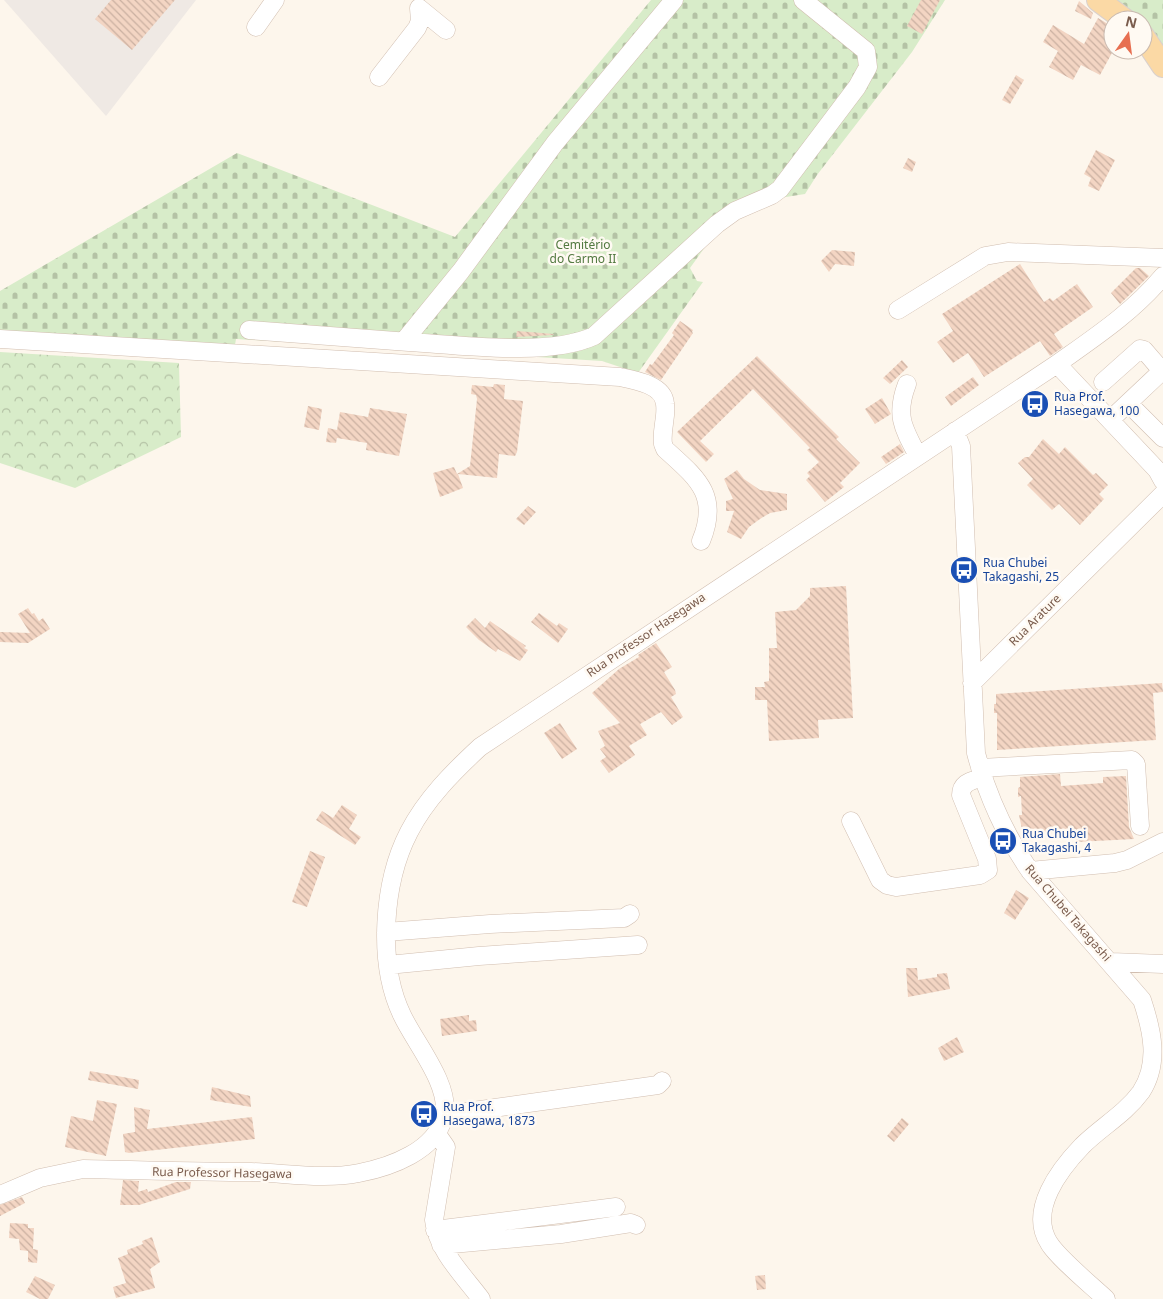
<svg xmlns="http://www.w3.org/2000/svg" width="1163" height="1299" font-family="'Noto Sans',sans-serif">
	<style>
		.industrial { fill: #efe9e4 }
		.forest { fill: url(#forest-crowns) }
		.cemetery { fill: url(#cemetery-stones) }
		.building { fill: url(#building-back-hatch) }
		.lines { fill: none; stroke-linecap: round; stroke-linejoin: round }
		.minor-casing { stroke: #d1beb0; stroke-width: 19 }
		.major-casing { stroke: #dad1cd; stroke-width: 24 }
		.minor { stroke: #fff; stroke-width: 18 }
		.major { stroke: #fbd9a5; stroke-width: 22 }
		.labels { text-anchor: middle; stroke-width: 5; stroke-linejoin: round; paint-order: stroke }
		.park-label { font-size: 12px; fill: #537a41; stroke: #fffaf3 }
		.transit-label { font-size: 12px; fill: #164399; stroke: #fffaf3; text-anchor: start }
		.street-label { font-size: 12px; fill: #7a5c4d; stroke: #fffaf3 }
	</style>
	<defs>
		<pattern id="forest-crowns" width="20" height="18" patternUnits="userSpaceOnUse" patternTransform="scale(1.25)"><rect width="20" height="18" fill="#d8ecc9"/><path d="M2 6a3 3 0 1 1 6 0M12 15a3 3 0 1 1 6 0" fill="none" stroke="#b4c2a5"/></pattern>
		<pattern id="cemetery-stones" width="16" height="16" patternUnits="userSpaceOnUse" patternTransform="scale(1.25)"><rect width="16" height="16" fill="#d8ecc9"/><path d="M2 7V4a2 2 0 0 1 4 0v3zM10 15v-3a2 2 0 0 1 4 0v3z" fill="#b4c2a5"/></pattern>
		<pattern id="building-back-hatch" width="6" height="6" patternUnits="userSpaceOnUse" patternTransform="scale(1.25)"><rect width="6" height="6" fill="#f3d5c3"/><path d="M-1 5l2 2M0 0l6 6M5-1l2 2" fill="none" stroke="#cab0a1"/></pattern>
	</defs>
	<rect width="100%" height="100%" fill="#fdf6ec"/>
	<path class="industrial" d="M4,0H196L106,116Z"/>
	<path class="forest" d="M0,352L179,363L181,437L75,488L0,463Z"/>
	<path class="cemetery" d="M651,0H945L912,52L817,175L805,194L741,204L733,208L690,268L697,281L703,282L638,373L602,361L236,339L235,345L0,331V291L237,153L455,237Z
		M1115,0H1163V48L1143,20Z"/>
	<path class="building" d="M111,0H175L132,50L95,19Z
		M921,0H940L922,34L907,26Z
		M1079,1L1093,13L1091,19L1075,11Z
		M1098,18L1113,27L1109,39L1113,41V51L1100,75L1081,65L1073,80L1049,67L1058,51L1043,42L1053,25L1084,44Z
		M1016,75L1024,80L1010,104L1002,100Z
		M1096,150L1115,160L1099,191L1088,186L1091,178L1084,174Z
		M908,158L916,162L912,172L903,168Z
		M832,250L855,252L854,266L835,264L829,272L821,261Z
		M1020,264L1044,302L1050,298L1053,301L1077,284L1093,307L1054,334L1063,347L1050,356L1040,341L984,377L968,353L953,363L937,342L953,331L942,314Z
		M1136,268H1140L1149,276L1120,304L1111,293Z
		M680,321L693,330L692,332L693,333L661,380L645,372L650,364L652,365L674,335L672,333Z
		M517,331L554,334L553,335L516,337Z
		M757,356L839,437L836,439L860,463L840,483L844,487L825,502L806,480L810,476L807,473L819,462L807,450L810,448L753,389L700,441L714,454L706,462L677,432Z
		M902,360L908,367L890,384L883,378Z
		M973,377L979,385L951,406L945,397Z
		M494,384L505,385L504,399L523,401L517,452L515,456L499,454L497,478L458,474L463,488L440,497L433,473L454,467L457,474L470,466L477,399L476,395L471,394L472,385L493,387Z
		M882,398L891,414L875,424L865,409Z
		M308,406L322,409L319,430L304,427Z
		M370,408L407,414L399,456L366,450L367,443L337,438L336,443L326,442L328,428L337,430L340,412L368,417Z
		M1043,439L1059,454L1065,447L1093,475L1096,473L1108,485L1099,494L1104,499L1080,525L1059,504L1052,510L1027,485L1033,479L1018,463L1025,457H1029Z
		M900,444L904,452L886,464L881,457Z
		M737,470L744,479L760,490L787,494V510L770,513L760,519L749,527L741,539L727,532L734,511H726V501L733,499L724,479Z
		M528,506L536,512L524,525L516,519Z
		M846,586L853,718L818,720L819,738L769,741L767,700H755V687H765L764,682L769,681V648H777L775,612L796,610L810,596V588Z
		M28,608L32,614L34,613L39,621L43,618L50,629L28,643L0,642V632L30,633L18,614Z
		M539,613L557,626L559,623L568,629L558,643L531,622Z
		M475,618L485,628L490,621L526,646L524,648L528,650L520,661L498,649L496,652L479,640L466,627Z
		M656,643L672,667L664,672L675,690L676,694L671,697L683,717L672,725L661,712L640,724L647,735L629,746L635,755L609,773L600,761L606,757L600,749L605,746L598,731L620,723L592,693L619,669L639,657L638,655Z
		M1162,683L1163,692L1153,693L1156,740L997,750V713H994V704H996V694Z
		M560,723L577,749L562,759L544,733Z
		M1060,774L1061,786L1103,783V777L1126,776L1129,827L1134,839L1076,842V832L1074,831L1023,834L1019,815H1022L1021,796L1018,797V788L1020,787V777Z
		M342,805L357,815L349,829L361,837L355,845L316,820L322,811L333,818Z
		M310,851L325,857L307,907L292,902Z
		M1016,890L1029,898L1015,920L1004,913Z
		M906,968H917L918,980L937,977V974L947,973L950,989L908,997Z
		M469,1015V1021L476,1020L477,1031L442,1036L440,1019Z
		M957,1037L964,1052L944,1061L938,1048Z
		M90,1071L139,1080L138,1089L88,1080Z
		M212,1087L250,1096L251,1107L210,1100Z
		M97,1100L117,1104L106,1156L65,1147L71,1116L93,1121Z
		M134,1107L150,1110L147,1129L252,1117L255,1139L129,1153L125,1152L123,1134L135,1132Z
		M902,1118L909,1124L894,1142L887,1136Z
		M123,1180L139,1181L138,1192L147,1189L148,1192L176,1182H191L190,1189L139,1205H120Z
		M22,1197L25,1203L0,1216V1205Z
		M10,1223L28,1224V1228H34L33,1249L38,1250L37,1263L28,1262V1251L20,1250L19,1239L9,1238Z
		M152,1237L160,1262L150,1269L155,1288L116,1298L113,1287L126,1283L118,1258L128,1254L127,1250L143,1244L142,1241Z
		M765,1275L766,1289L757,1290L755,1276Z
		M35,1276L55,1285L48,1299H40L26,1292Z"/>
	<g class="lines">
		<defs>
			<path id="minor" d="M256,27L275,0
				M379,77L417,28L420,21L419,8L446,30
				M898,310L985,256L1008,252L1163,258
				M249,330C302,334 355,338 409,342C459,345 549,357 594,336L717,224L735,211L772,195L780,189L857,87L868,67L866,51L803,0
				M0,339L620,377C635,380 664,385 665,404C667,417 661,430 663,444L665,449C697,478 720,495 701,541
				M404,341L461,271L555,143L674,0
				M1057,364L1157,470L1163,481
				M1103,382L1140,349L1144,350L1162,371L1110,420
				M907,384C895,415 903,428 918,456
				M1128,403L1163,438
				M955,431L961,446L976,753C987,795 1006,836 1030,871L1142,1000C1152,1030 1160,1063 1141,1092C1125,1114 1101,1127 1082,1146C1060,1169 1028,1210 1049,1243C1058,1258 1091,1285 1106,1299
				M972,683L1163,494
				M980,768L1132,760L1136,764L1140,826
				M851,821L880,880L887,885L896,887L980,875L988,870L987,859L961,795C961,782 972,781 983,777
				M1030,871L1115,863L1127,860L1163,842
				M386,932L490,924L624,918L630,914
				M1111,962L1163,964
				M388,965L479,956L638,945
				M444,1115L658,1085L662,1081
				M437,1134L446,1147L434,1220C437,1250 464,1276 481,1299
				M0,1195L40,1178L83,1169C139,1170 195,1172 251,1172C286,1173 324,1180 359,1173C390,1167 436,1151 444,1116C451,1085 415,1043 402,1015C377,963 383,882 409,832C426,799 453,772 480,747L1057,364C1095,337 1133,312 1163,276
				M435,1230L616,1207
				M441,1245L561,1234L631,1223L636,1225"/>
			<path id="major" d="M1098,0L1125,20
				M1143,36L1163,66"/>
		</defs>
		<use href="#minor" class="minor-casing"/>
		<use href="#major" class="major-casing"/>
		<use href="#minor" class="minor"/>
		<use href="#major" class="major"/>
	</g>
	<defs>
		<symbol id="bus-disc" viewBox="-11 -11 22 22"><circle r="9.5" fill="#1a4fb4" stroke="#fffaf3"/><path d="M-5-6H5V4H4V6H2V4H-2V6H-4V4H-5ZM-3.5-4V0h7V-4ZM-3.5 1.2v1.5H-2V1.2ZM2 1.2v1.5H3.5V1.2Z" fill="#fff"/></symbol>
	</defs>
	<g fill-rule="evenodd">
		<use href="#bus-disc" x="1019" y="388" width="32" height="32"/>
		<use href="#bus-disc" x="948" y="554" width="32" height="32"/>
		<use href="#bus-disc" x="987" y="825" width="32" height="32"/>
		<use href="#bus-disc" x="408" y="1098" width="32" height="32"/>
	</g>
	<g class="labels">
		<g class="park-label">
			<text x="583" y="249">Cemitério<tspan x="583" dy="14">do Carmo II</tspan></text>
		</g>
		<g class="transit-label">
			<text x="1054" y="401">Rua Prof.<tspan x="1054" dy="14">Hasegawa, 100</tspan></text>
			<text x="983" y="567">Rua Chubei<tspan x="983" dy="14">Takagashi, 25</tspan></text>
			<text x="1022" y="838">Rua Chubei<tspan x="1022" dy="14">Takagashi, 4</tspan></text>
			<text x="443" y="1111">Rua Prof.<tspan x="443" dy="14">Hasegawa, 1873</tspan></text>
		</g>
		<g class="street-label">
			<text transform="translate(1035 620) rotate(-45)" y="4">Rua Arature</text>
			<text transform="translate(646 635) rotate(-34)" y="4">Rua Professor Hasegawa</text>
			<text transform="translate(1068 913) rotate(49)" y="4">Rua Chubei Takagashi</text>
			<text transform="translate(222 1173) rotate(1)" y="4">Rua Professor Hasegawa</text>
		</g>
	</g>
	<g transform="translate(1128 35) rotate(14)"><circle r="24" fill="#fffaf3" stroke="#cabbb1"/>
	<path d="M0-4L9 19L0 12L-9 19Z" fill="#e76f51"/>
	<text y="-8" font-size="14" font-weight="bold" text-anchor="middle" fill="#7a5c4d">N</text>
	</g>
</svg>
